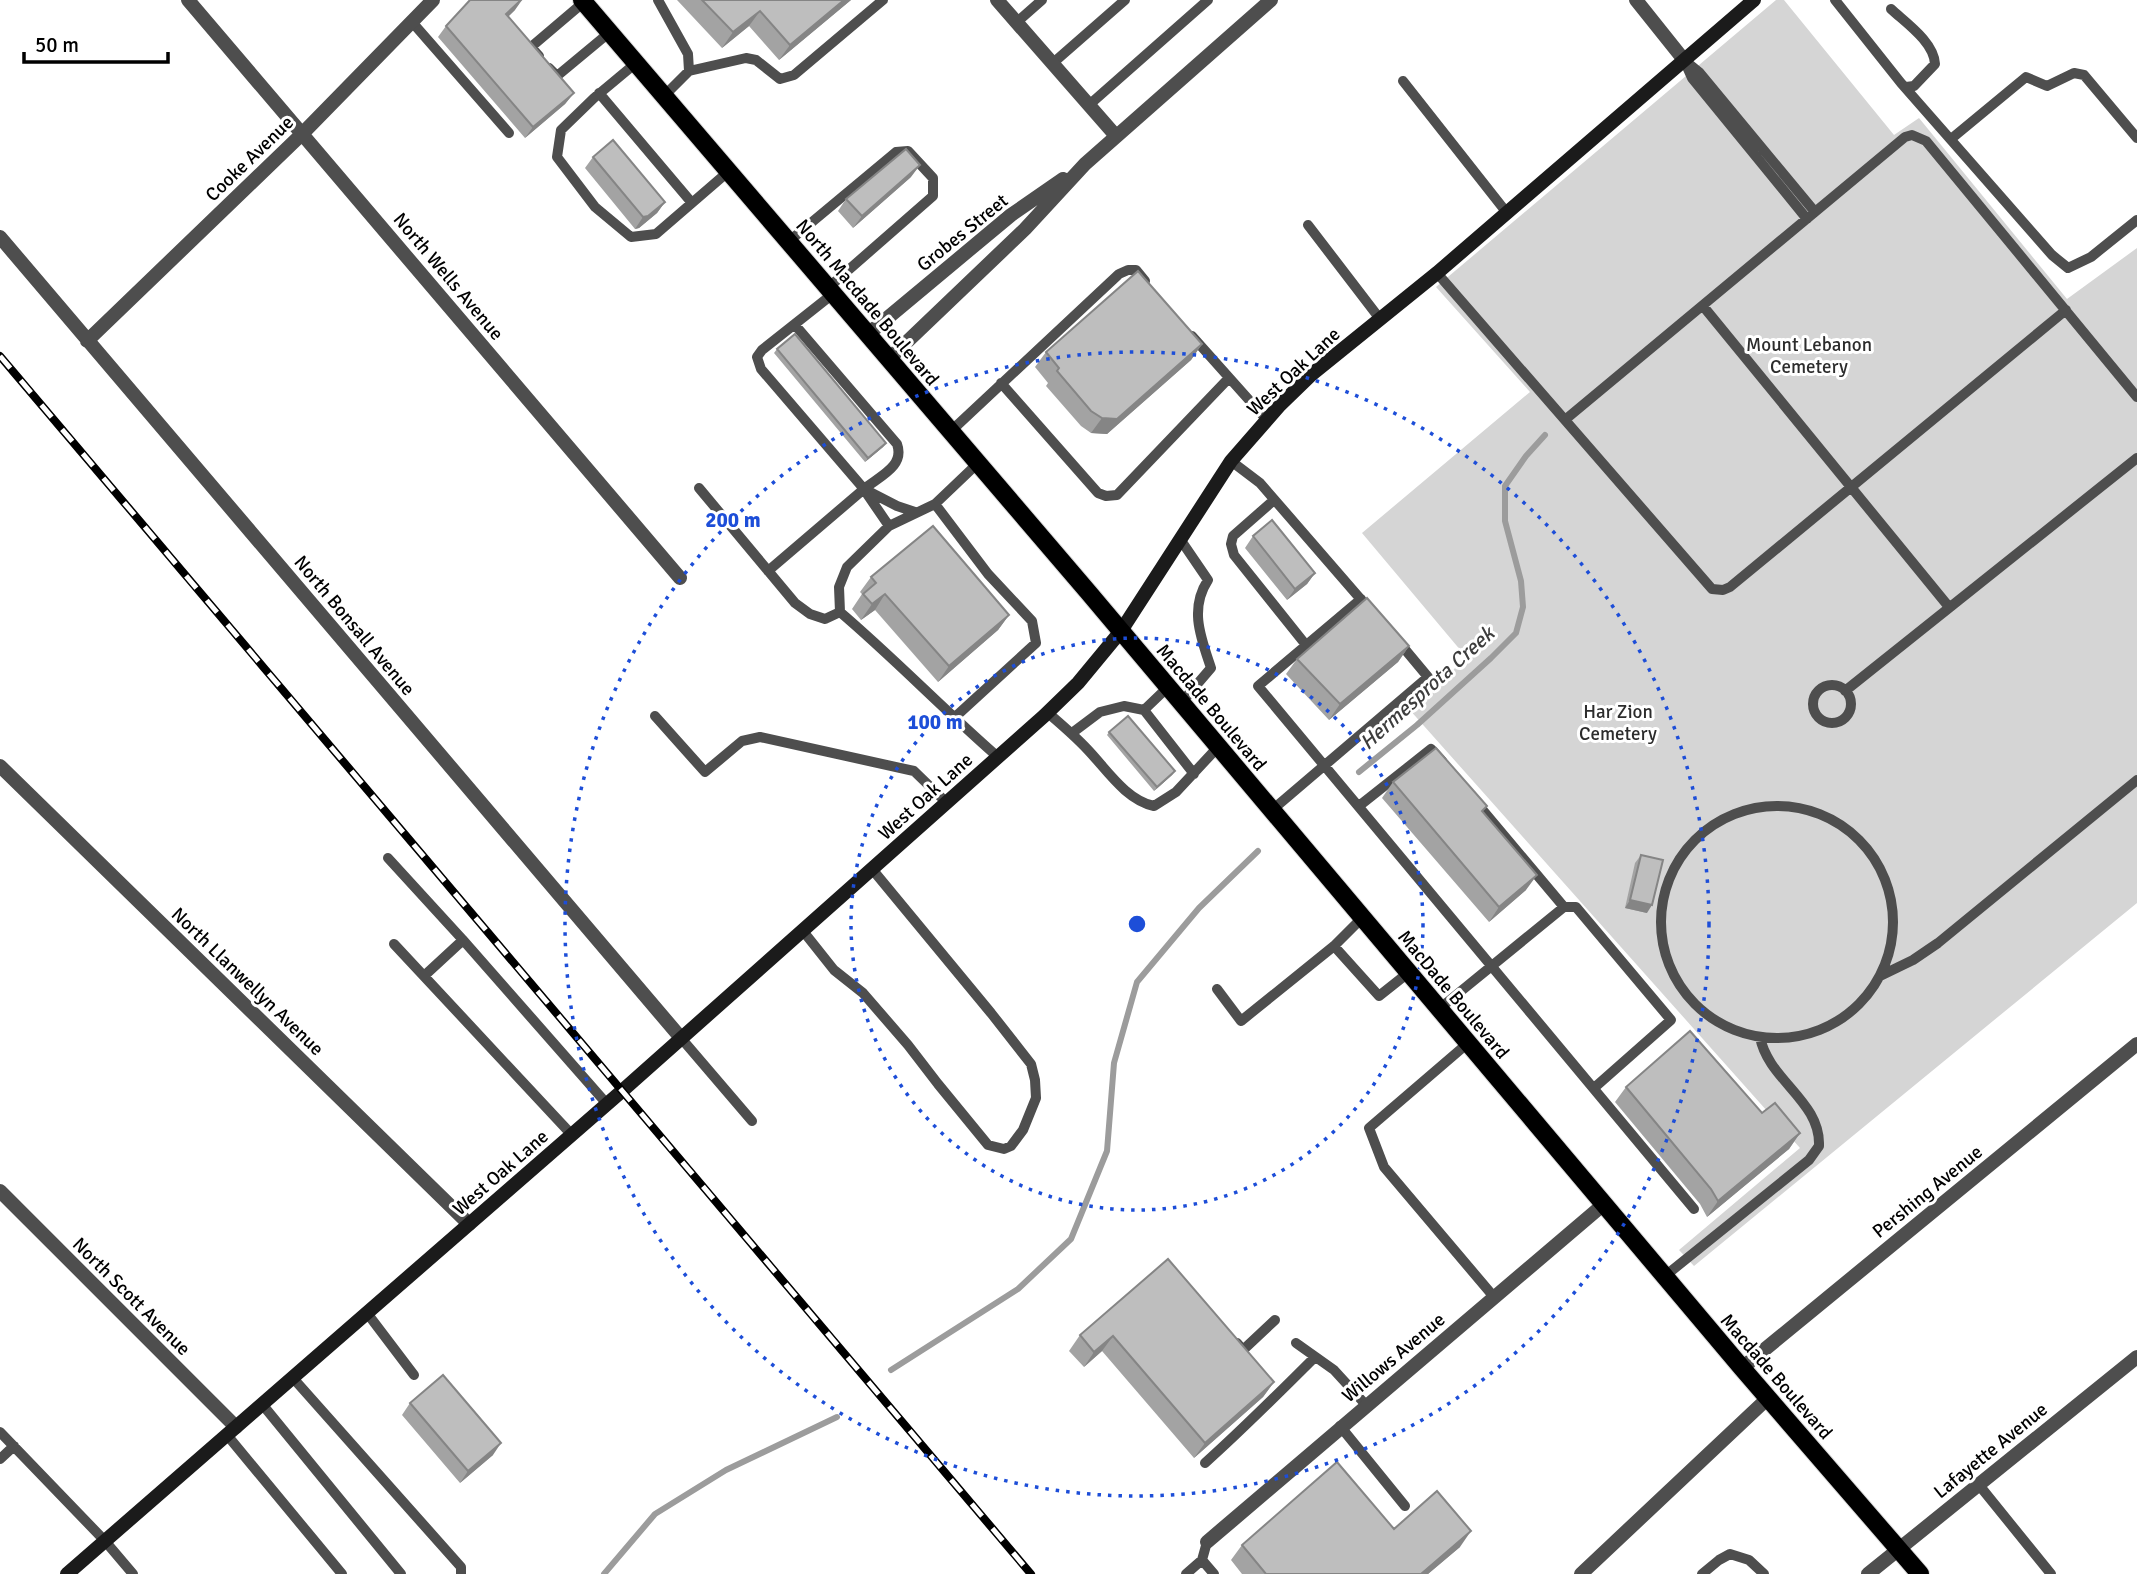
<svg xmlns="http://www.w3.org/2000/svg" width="2137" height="1574" font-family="Signika,sans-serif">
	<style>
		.green { fill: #d5d5d5 }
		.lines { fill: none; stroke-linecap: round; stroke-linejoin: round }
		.stream { stroke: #9c9c9c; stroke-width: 6 }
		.primary-casing { stroke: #dbdbdb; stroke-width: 20 }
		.lane { stroke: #4e4e4e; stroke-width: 10 }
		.street { stroke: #4e4e4e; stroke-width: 14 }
		.secondary { stroke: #1b1b1b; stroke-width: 14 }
		.primary { stroke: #000; stroke-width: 18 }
		.rail-casing { stroke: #000; stroke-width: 8 }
		.rail { stroke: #fff; stroke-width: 5; stroke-dasharray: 16; stroke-linecap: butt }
		.wall { fill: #a3a3a3 }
		.shaded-wall { fill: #858585 }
		.building { fill: #bebebe; stroke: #858585; stroke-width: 2 }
		.ring { fill: none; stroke: #1d4ed8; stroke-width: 3.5; stroke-dasharray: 3.5 7 }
		.labels { text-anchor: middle; stroke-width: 6; stroke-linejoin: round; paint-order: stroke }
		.street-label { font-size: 19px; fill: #000; stroke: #fff }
		.park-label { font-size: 19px; fill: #2c2c2c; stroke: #fff }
		.water-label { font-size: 21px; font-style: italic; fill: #3d3d3d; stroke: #fff }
		.centre { fill: #1d4ed8; stroke: #fff; stroke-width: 3.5 }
		.ring-label { font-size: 21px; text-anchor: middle; font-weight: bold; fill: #1d4ed8; stroke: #fff; stroke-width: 6; stroke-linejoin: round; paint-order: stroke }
	</style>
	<rect width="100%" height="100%" fill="#fff"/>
	<path class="green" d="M1776,0H1784L1894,135L1919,118L2067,299L2137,248V903L1694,1266L1679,1250L1800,1148L1408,708L1467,658L1362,533L1530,392L1436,287Z"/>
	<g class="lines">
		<path class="stream" d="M1359,772L1417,725L1491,658L1516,633L1523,607L1521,581L1505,521V486L1526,456L1545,435
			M891,1370L1018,1289L1071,1239L1107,1151L1114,1063L1137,982L1199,908L1258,851
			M604,1574L655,1514L726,1470L837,1417"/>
		<defs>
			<path id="primary" d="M582,0L1089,593L1742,1368L1920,1574"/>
		</defs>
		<use href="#primary" class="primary-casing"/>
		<path class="lane" d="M658,0L688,54L689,71
			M1835,0L1901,83L2052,255L2068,268L2091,257L2137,220
			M1891,9C1906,23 1934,42 1935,64L1914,86L1906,87
			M412,22L509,133
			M1017,22L1042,0
			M539,56L531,47L584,2
			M1684,60L1692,78L1807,219
			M636,63L594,98L561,130L557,157L595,207L631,237L656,234L729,171
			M1053,63L1125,0
			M1688,63L1699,72L1815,212
			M549,68L557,76L610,32
			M1403,81L1507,213
			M599,93L692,203
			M664,96L689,71L746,58L756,60L780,79L794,75L883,0
			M1089,105L1208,0
			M1951,139L2026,77L2047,86L2074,73L2084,75L2137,138
			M1308,225L1380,319
			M788,242L896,152L908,151L933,178V196L829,287
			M1437,273L1712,589L1723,590L1730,587L2066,310
			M1703,306L1949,607
			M795,325L897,444C905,466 880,476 864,489L761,369L757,357L762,350L834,293
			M1192,336L1266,419
			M1001,383L1098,493L1106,496L1117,495L1228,379
			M1566,419L1905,137L1912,135L1926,141L2137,397
			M950,432L1119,274L1128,270H1136L1145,281
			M1231,461L1260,483L1364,603
			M977,464L935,504L889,526L847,567L839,587L840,612C894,658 944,710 998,757
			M699,488L795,603L810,614L825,619L840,612
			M864,489L897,506L915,512
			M865,491L889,526
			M1274,500L1233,536L1231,544L1234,555L1306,645
			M935,504L988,574L1032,621L1036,643L954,718
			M1180,539L1208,580C1189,609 1201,638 1211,668L1181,703
			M768,571L864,489
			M1361,599L1258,686L1694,1209
			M1813 704a19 19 0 1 1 38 0a19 19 0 1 1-38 0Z
			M1845,691L2137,458
			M1144,710L1168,687
			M1048,713C1062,725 1075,736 1088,750C1107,770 1126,800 1154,806L1176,792L1218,747
			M655,716L705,772L742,741L760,737L914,771L947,803
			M1072,733L1100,712L1124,706L1144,710L1194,774
			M1359,806L1431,749L1442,761
			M1661 922a116 116 0 1 1 232 0a116 116 0 1 1-232 0Z
			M1271,811L1428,677L1398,641
			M388,858L463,940
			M1564,907H1576L1671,1020L1594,1088
			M803,931L834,970L863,993L908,1045L938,1084L988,1145L1004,1149L1011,1146L1023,1130L1036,1098L1035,1080L1031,1064L991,1013L872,869
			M394,944L572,1135
			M1334,946L1379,996L1408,973
			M424,976L463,940L607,1104
			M1880,976L1913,960L1938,943L2137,780
			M1217,989L1241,1021L1334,946L1362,918
			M1439,1009L1564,907L1475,801
			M681,1038L752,1121
			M1468,1043L1369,1128L1384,1167L1494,1297
			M1665,1276L1809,1160L1819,1146C1821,1101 1768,1080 1760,1037
			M367,1313L414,1375
			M1237,1343L1243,1350L1275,1320
			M1296,1343L1334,1370L1366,1405
			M293,1378L461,1567V1574
			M262,1404L401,1574
			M1340,1426L1405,1506
			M0,1432L105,1541L133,1574
			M227,1435L342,1574
			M0,1459L14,1446
			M1205,1463C1244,1428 1278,1394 1315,1357
			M1979,1485L2051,1574
			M1207,1542L1202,1560L1214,1574
			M1186,1574L1202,1560
			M1702,1574L1719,1560L1730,1554L1749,1560L1764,1574"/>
		<path class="street" d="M188,0L680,578
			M997,0L1116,136
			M1636,0L1684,60
			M0,237L681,1038
			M867,335L1011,215L1063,179
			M87,341L303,133L433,0
			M889,359L1025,229L1085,164L1271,0
			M0,766L469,1224
			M0,1191L236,1427
			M1742,1368L2137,1044
			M1207,1542L1604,1204
			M1581,1574L1768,1398
			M1868,1574L2137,1357"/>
		<path class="secondary" d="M67,1574L622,1091L1044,716L1078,683L1121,631L1231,461L1280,405L1312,374L1437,273L1754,0"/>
		<use href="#primary" class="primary"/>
		<defs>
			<path id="rail" d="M0,356L1031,1574"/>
		</defs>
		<use href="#rail" class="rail-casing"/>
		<use href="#rail" class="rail"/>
	</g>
	<path class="wall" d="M677,0H851L779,60L749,26L722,48Z
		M515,10L508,17L574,93L565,104L525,138L438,37L446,26Z
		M593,157L665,202L657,213L639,228L635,229L585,168Z
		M911,177L853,228L838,211L846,199Z
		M1202,344L1191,360L1107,434L1091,433L1081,426L1046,386L1048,383L1035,367L1046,352Z
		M777,349L886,443L883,447L865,462L774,353Z
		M1253,536L1315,573L1307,584L1287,600L1245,548Z
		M871,577L1009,615L998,630L938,682L875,610L861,620L852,609L862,594L860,592Z
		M1409,646L1398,662L1329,720L1286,674L1297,659Z
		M1109,732L1175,771L1172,775L1154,791L1107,735Z
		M1393,782L1483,812L1526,890L1489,922L1382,798Z
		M1641,855L1647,913L1625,908L1635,863Z
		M1626,1087L1762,1113L1800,1133L1789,1149L1707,1217L1700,1204L1615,1102Z
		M1168,1259L1274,1382L1263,1397L1194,1458L1102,1351L1084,1367L1069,1351L1080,1335Z
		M410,1403L493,1455L460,1483L402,1415Z
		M1394,1529L1460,1547L1428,1574H1242L1231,1560L1242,1545Z"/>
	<path class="shaded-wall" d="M522,0L515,10L498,26L506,14Z
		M844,0H851L779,60L790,45Z
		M760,11L749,26L722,48L733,32Z
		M574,93L565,104L525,138L533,127Z
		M920,165L911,177L853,228L862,216Z
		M665,202L657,213L639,228L635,229L643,217Z
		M1202,344L1191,360L1107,434L1091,433L1102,418Z
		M886,443L883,447L865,462L868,458Z
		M1315,573L1307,584L1287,600L1295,589Z
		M885,594L875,610L861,620L872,604Z
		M1009,615L998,630L938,682L949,666Z
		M1409,646L1398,662L1329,720L1340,704Z
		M1175,771L1172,775L1154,791L1157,787Z
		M1537,875L1526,890L1489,922L1499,907Z
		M1630,900L1652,905L1647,913L1625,908Z
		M1800,1133L1789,1149L1707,1217L1718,1201Z
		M1113,1336L1102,1351L1084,1367L1094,1352Z
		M1274,1382L1263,1397L1194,1458L1205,1443Z
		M501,1443L493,1455L460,1483L468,1471Z
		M1471,1531L1460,1547L1428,1574H1421Z"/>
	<path class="building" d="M470,0H521L506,14L574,93L533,127L446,26Z
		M702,0H844L790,45L760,11L733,32Z
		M613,140L665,202L648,216L643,217L593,157Z
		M906,149L920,165L862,216L846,199Z
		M1138,271L1202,344L1117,419L1102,418L1091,411L1057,371L1059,368L1046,352Z
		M795,334L886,443L868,458L777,349Z
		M1272,520L1315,573L1295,589L1253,536Z
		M933,526L1009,615L949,666L885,594L872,604L863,594L876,583L871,577Z
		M1367,598L1409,646L1340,704L1297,659Z
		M1128,716L1175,771L1157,787L1109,732Z
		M1436,748L1487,806L1482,811L1537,875L1499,907L1393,782Z
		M1641,855L1663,860L1652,905L1630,900Z
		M1690,1031L1762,1113L1775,1103L1800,1133L1718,1201L1711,1189L1626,1087Z
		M1168,1259L1274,1382L1205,1443L1113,1336L1094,1352L1080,1335Z
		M443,1375L501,1443L468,1471L410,1403Z
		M1337,1462L1394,1529L1437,1491L1471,1531L1421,1574H1266L1242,1545Z"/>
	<g class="ring">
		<circle cx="1137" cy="924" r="286"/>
		<circle cx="1137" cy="924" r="572"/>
	</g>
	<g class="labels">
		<g class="street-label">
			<text transform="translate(249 158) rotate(-44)" y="7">Cooke Avenue</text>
			<text transform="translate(962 232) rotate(-39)" y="7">Grobes Street</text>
			<text transform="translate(449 276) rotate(50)" y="7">North Wells Avenue</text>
			<text transform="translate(868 302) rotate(50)" y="7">North Macdade Boulevard</text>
			<text transform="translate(1293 371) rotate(-43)" y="7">West Oak Lane</text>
			<text transform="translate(355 625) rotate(50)" y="7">North Bonsall Avenue</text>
			<text transform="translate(1212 707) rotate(50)" y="7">Macdade Boulevard</text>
			<text transform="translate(925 796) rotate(-42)" y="7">West Oak Lane</text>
			<text transform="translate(248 981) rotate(44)" y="7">North Llanwellyn Avenue</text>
			<text transform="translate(1454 994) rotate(50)" y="7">MacDade Boulevard</text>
			<text transform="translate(500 1172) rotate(-41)" y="7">West Oak Lane</text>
			<text transform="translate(1927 1191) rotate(-39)" y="7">Pershing Avenue</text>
			<text transform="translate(132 1296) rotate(45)" y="7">North Scott Avenue</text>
			<text transform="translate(1393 1357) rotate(-40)" y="7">Willows Avenue</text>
			<text transform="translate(1777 1376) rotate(49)" y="7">Macdade Boulevard</text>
			<text transform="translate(1990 1450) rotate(-39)" y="7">Lafayette Avenue</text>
		</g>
		<g class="park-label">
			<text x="1809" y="351">Mount Lebanon<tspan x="1809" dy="22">Cemetery</tspan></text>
			<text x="1618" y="718">Har Zion<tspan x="1618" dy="22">Cemetery</tspan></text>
		</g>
		<g class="water-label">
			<text transform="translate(1427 688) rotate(-42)" y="7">Hermesprota Creek</text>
		</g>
	</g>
	<circle cx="1137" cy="924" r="10" class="centre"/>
	<g class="ring-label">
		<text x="733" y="527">200 m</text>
		<text x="935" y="729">100 m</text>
	</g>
	<path d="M24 52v10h144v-10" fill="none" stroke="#000000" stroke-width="3.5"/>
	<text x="35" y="52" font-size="21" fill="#000000" stroke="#ffffff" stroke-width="5" paint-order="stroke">50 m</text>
</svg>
